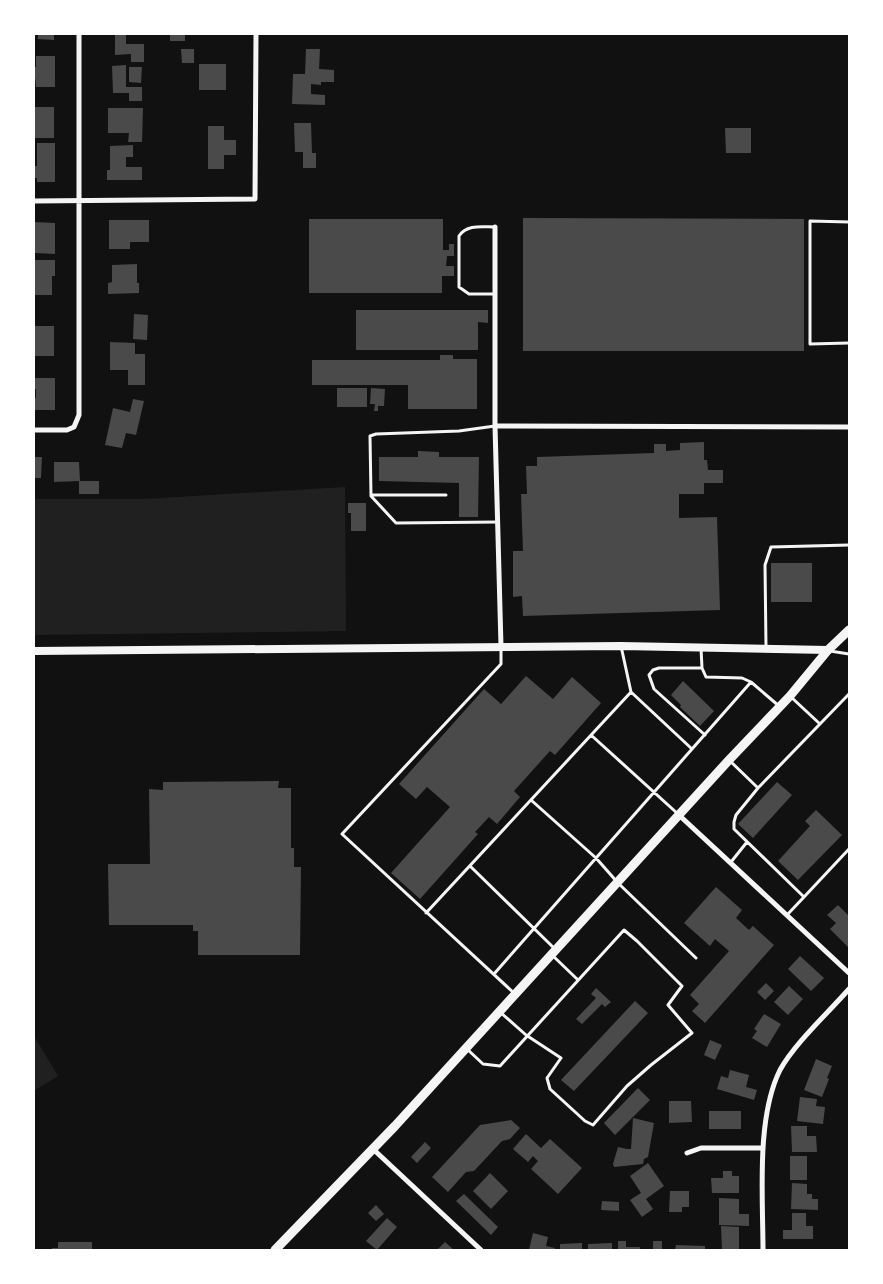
<svg xmlns="http://www.w3.org/2000/svg" width="883" height="1284" font-family="Helvetica,sans-serif">
	<style>
		.green { fill: #202020 }
		.building { fill: #4a4a4a }
		.lines { fill: none; stroke-linecap: round; stroke-linejoin: round }
		.service { stroke: #f5f5f5; stroke-width: 3 }
		.minor { stroke: #f5f5f5; stroke-width: 5 }
		.tertiary { stroke: #f5f5f5; stroke-width: 8 }
		.secondary { stroke: #f5f5f5; stroke-width: 9 }
	</style>
	<rect width="100%" height="100%" fill="#111"/>
	<path class="green" d="M345,487L346,631L34,635V499H143Z
		M34,1036L58,1076L34,1091Z"/>
	<path class="building" d="M38,34H54V40L38,39Z
		M115,34H126V44H144V62H131V54L115,55Z
		M170,34H185V41H170Z
		M181,49H194V63H182Z
		M306,49H320L319,69L334,70V82H321V85L311,84V94L325,95V105L292,104L293,74H305Z
		M36,56H55V87H36L34,67H36Z
		M199,64H226V90H199Z
		M126,65V87H142V101H129V93H113L112,66Z
		M129,67H142L141,83L129,82Z
		M34,107H54V138H34Z
		M108,108H143L142,142H128L129,133H108Z
		M294,123H311L312,153H316V168H303V152H295Z
		M208,126H224V140H236V155H224V169H208Z
		M725,128H751V153H726Z
		M37,143H55V182H37V178H34V166H37Z
		M133,145V157H126V167H142V180H107V170H110V146Z
		M523,218L804,219V351H523Z
		M309,219H443V250H449V244H454V256H447L446,266H454V276H442V293H309Z
		M109,220H149V242H130V249H109Z
		M34,222L55,223V254L34,253Z
		M34,260H55V276H52V295H34Z
		M137,264V283H139V293L108,294V283L112,282V265Z
		M356,310H488V323L478,322V350H356Z
		M134,314L148,315L147,340L133,339Z
		M34,326H54V356H34Z
		M110,342L135,343V354H145V385H128V370H110Z
		M440,355H453V359H477V409H408V385H312V360H440Z
		M34,378H55V410H34V398H36V389H34Z
		M337,388H367V407H337Z
		M371,388L385,389L384,406H378V411H374L375,404H370Z
		M133,399L144,401L136,435L126,433L122,448L105,445L113,408L130,412Z
		M704,442V460H707L708,470H723V483H704V494H679V518L717,517L720,610L523,616L522,596L513,597V551H523L521,494H527L526,466H537V457L654,453V444H666V451L680,450V443Z
		M418,451L439,452V457H479L478,517H459V483L379,481V457H418Z
		M34,457H42L41,478H34Z
		M54,462H79L80,481H99V494H79V481L54,482Z
		M348,503H366V531H351V513H348Z
		M771,563H812V602H771Z
		M526,676L553,699L572,677L601,703L555,755L550,751L514,791L520,797L497,824L489,817L475,832L478,834L420,899L391,873L450,807L427,787L416,799L399,784L484,689L501,704Z
		M683,681L714,711L700,726L680,707L681,705L671,695Z
		M279,781L278,788H291V848H294V867H301L300,955H198V931H193V925H109L108,864H150L149,789L163,790V782Z
		M777,782L792,795L753,838L738,824Z
		M816,810L842,835L798,880L778,861L810,826L805,821Z
		M716,887L742,910L736,918L749,930L753,926L774,945L705,1023L692,1011L699,1004L690,995L729,951L715,939L710,946L684,923Z
		M838,905L849,916V948L830,929L836,923L827,915Z
		M800,956L824,978L811,991L788,969Z
		M766,983L774,991L765,1000L757,992Z
		M789,986L803,999L788,1015L774,1002Z
		M596,988L611,1002L605,1007L602,1004L582,1024L576,1019L596,998L591,994Z
		M635,1001L648,1013L574,1091L561,1080Z
		M764,1014L781,1024L767,1047L752,1038L757,1031L754,1029Z
		M710,1040L722,1045L715,1060L704,1055Z
		M816,1059L832,1066L827,1078L829,1079L822,1097L804,1090Z
		M730,1070L749,1075L746,1087L757,1090L754,1100L717,1089L721,1076L728,1078Z
		M638,1088L650,1100L615,1135L604,1123Z
		M800,1097L817,1099L816,1106L825,1107L823,1124L797,1121Z
		M669,1101H691L692,1122L669,1123Z
		M709,1111H741V1129H709Z
		M633,1118L654,1123L648,1157L644,1159L643,1164L614,1167L613,1164L618,1147L627,1149H631Z
		M511,1120L520,1128L510,1139L502,1141L474,1171L466,1172L448,1192L432,1177L480,1125Z
		M791,1126H807V1136H816L817,1152H792Z
		M526,1134L541,1148L550,1139L582,1168L558,1194L531,1169L538,1161L533,1156L528,1162L513,1149Z
		M425,1142L431,1148L417,1163L411,1157Z
		M790,1156H807V1180H790Z
		M648,1163L664,1186L646,1199L653,1209L642,1217L630,1200L641,1193L630,1176Z
		M723,1171H732V1176H739V1193H712L711,1178H723Z
		M490,1173L508,1191L491,1209L473,1191Z
		M792,1183L807,1184V1194H812V1199H818V1210L791,1209Z
		M670,1191H689V1207H682V1212H669Z
		M464,1194L498,1227L491,1235L456,1201Z
		M719,1198L739,1199V1214H749V1226L719,1225Z
		M602,1201L619,1202V1211L601,1210Z
		M376,1205L384,1214L376,1221L368,1213Z
		M792,1213H806V1226H813V1239H783V1230H792Z
		M387,1218L397,1227L377,1250L366,1241Z
		M721,1226L739,1227V1250H722Z
		M533,1233L548,1237L546,1246L555,1248L554,1250H529Z
		M618,1241H626V1247H640V1250H618Z
		M653,1241H662V1250H653Z
		M58,1242H92V1250H52V1248H58Z
		M445,1242L454,1250H437Z
		M582,1243V1250H560V1244Z
		M612,1243V1250H588V1244Z
		M676,1245L705,1246V1250H675Z"/>
	<g class="lines">
		<path class="service" d="M849,222L810,221V344L849,343
			M495,227C482,227 467,224 459,236V287L469,294H495
			M495,426L459,431L376,434L370,436L371,496L396,523L498,522
			M372,495H446
			M501,647V664L342,834L515,994
			M766,647L765,565L771,547L849,545
			M701,648L702,668L706,677L742,678L751,682L779,706
			M830,651L849,654
			M702,668H659L653,670L649,675L654,689L705,735
			M631,692L692,749
			M849,694L758,788L736,815L734,822V829L804,897L849,849
			M791,697L820,724
			M591,735L678,814
			M730,761L758,788
			M531,800L596,858L618,883L696,958
			M731,862L747,842
			M470,866L556,950
			M426,913L631,692L621,646
			M787,915L804,897
			M552,955L577,979
			M494,974L751,682
			M467,1049L483,1064L500,1066L624,930L637,941L682,986L668,1005L692,1033L651,1065L627,1086L593,1125L585,1121L550,1089L547,1078L561,1058L526,1035L500,1012"/>
		<path class="minor" d="M34,201L255,199L256,34
			M495,227V426L501,646
			M495,426L849,427
			M34,430H67L74,427L79,415V34
			M680,816L849,973
			M373,1149L481,1250
			M687,1153L701,1148H763
			M763,1250C763,1197 756,1118 780,1070C795,1043 828,1013 849,989"/>
		<path class="tertiary" d="M34,651L621,646L828,650"/>
		<path class="secondary" d="M275,1250L395,1126L729,760L790,696L828,650L849,630"/>
	</g>
	<rect width="883" height="1284" fill="none" stroke="#ffffff" stroke-width="70"/>
</svg>
